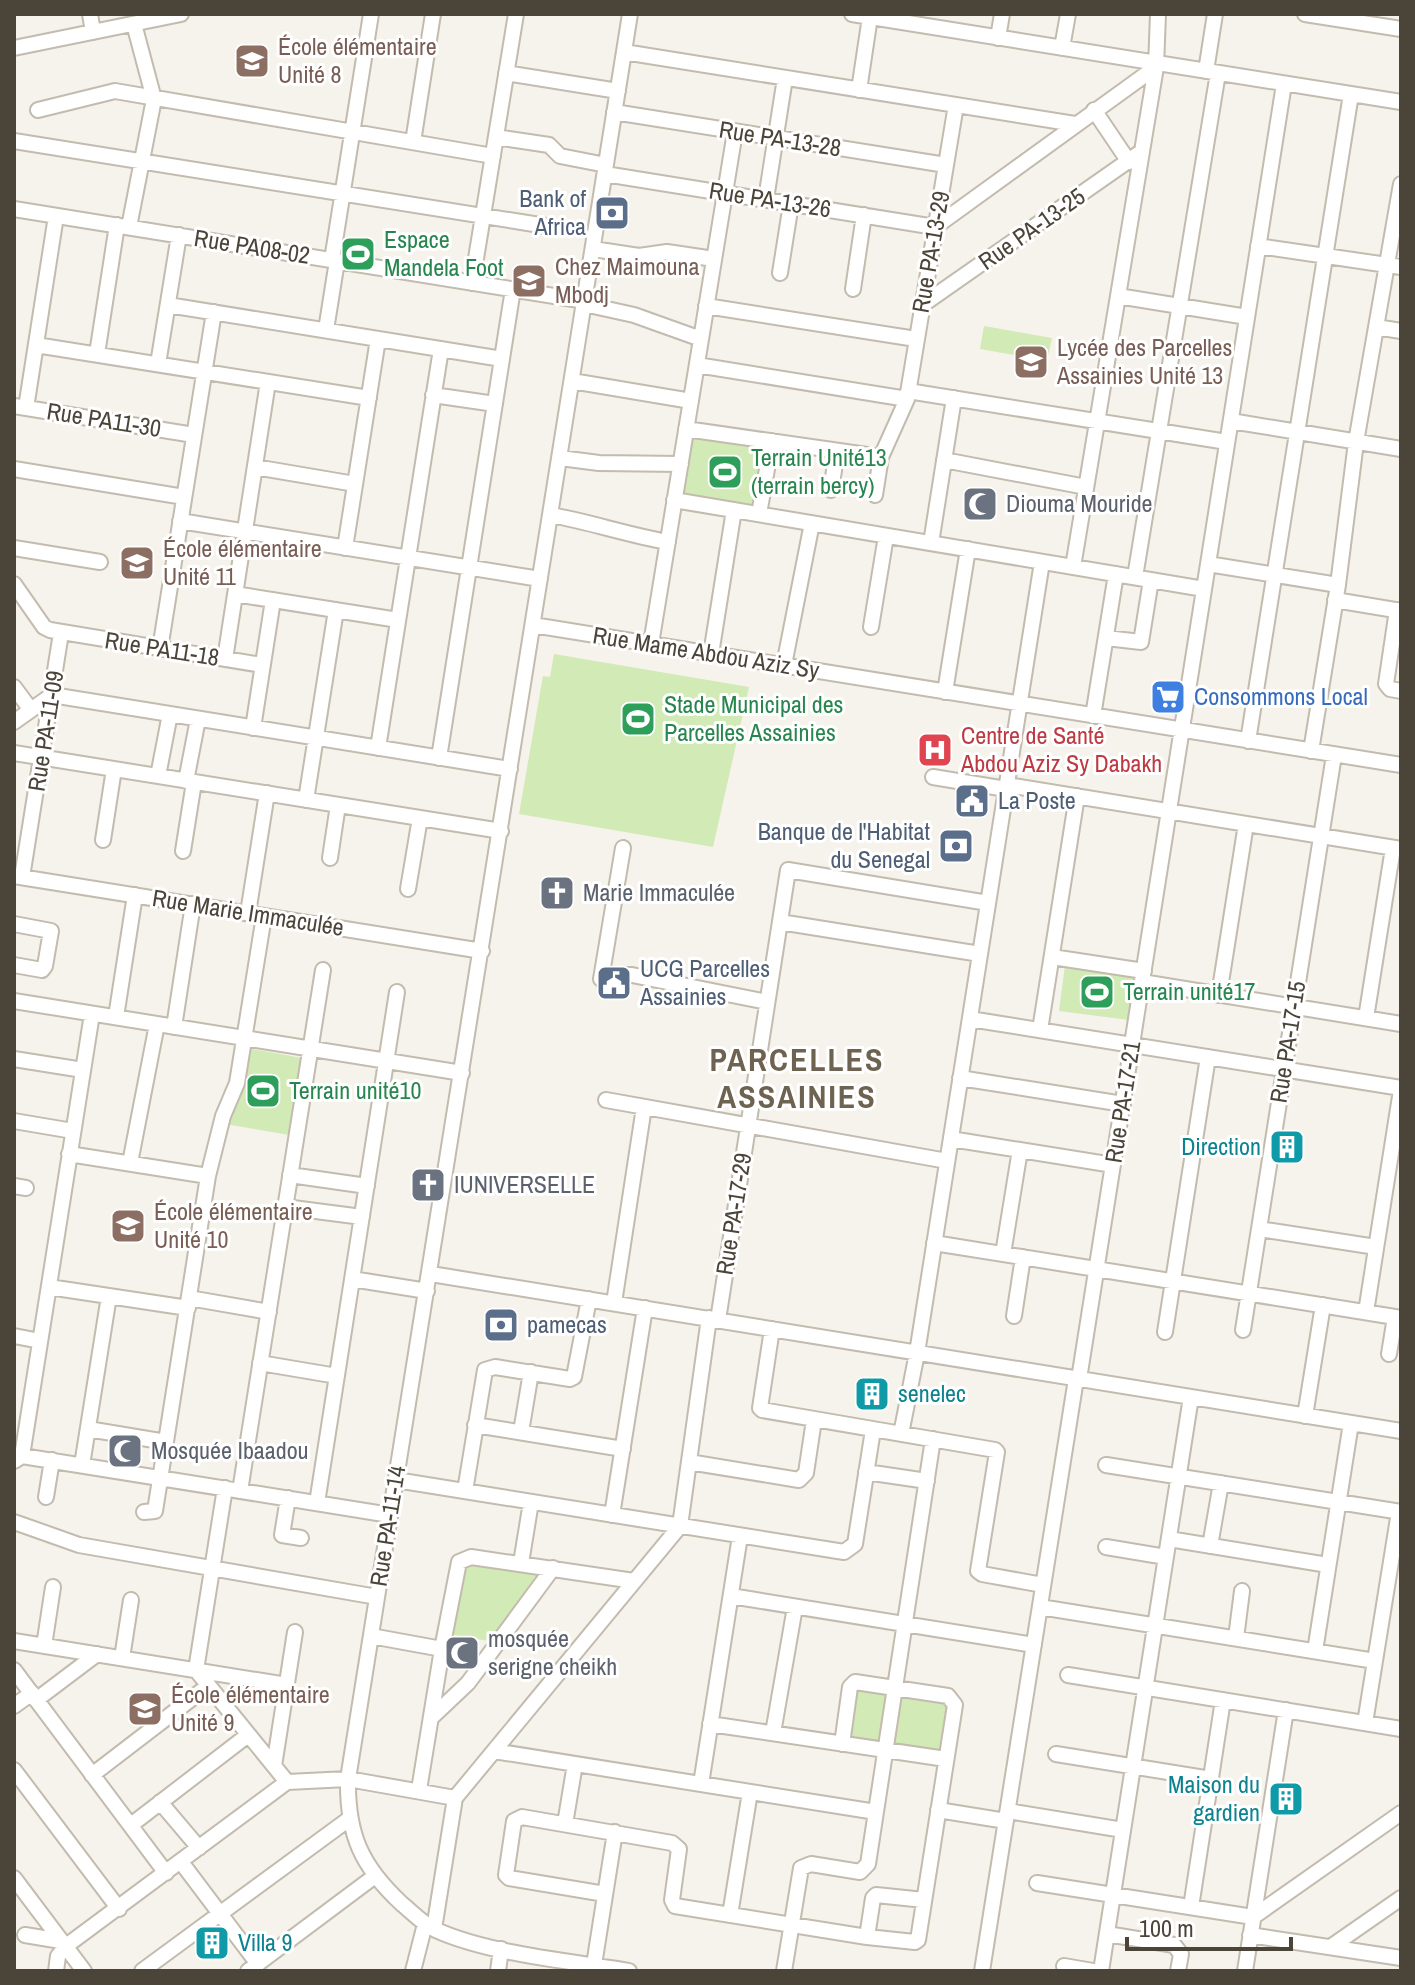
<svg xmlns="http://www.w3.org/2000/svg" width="1415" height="1985" font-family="'Archivo Narrow',sans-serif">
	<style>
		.green { fill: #d2eab5 }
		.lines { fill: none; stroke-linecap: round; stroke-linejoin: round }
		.minor-casing { stroke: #c2bbae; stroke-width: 18 }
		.minor { stroke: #fff; stroke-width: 14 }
		.labels { text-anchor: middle; stroke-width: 6; stroke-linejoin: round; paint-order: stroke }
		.education-label { font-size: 24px; fill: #785e54; stroke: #fff; text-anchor: start }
		.street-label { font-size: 24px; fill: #4b4439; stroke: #fff }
		.service-label { font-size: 24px; fill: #4e5e75; stroke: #fff; text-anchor: start }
		.leisure-label { font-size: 24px; fill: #27864d; stroke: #fff; text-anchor: start }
		.worship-label { font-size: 24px; fill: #5b616d; stroke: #fff; text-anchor: start }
		.shop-label { font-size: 24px; fill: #366cbe; stroke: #fff; text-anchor: start }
		.health-label { font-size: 24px; fill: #be3a42; stroke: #fff; text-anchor: start }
		.culture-label { font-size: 24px; fill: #0d838f; stroke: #fff; text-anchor: end }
		.district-label { font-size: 32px; font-weight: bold; letter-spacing: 2px; fill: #6e6250; stroke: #fff }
	</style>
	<rect width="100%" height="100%" fill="#f6f3ec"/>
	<path class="green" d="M984,326L1052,338L1047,361L980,349Z
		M692,433L768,445L758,511L682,499Z
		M554,654L749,687L713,847L519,814L543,676L550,677Z
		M1065,965L1135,974L1129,1020L1059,1011Z
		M236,1046L302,1058L289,1135L225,1124Z
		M463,1561L546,1572L494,1642L448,1634Z
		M849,1684L952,1701L943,1756L840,1739Z"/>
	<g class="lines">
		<defs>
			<path id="minor" d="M90,14L93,32
				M852,14L1401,102
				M1305,14L1401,29
				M998,38L1002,14
				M14,48L181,14
				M1062,48L1068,14
				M624,52L1075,124
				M1206,71L1215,14
				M506,73L618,91
				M859,90L870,17
				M38,110L115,91L493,156
				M1094,110L1129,162
				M614,112L946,165
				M496,137L549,145L560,156L606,165
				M14,141L546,226
				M413,142L433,14
				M605,174L935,227L1156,67
				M766,199L785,78
				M14,209L585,301
				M129,227L154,99L134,24
				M1258,246L1401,267
				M593,249L639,256L667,252L714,259
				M332,260L371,14
				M780,273L791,204
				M472,283L516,14
				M853,289L864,215
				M1118,296L1247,317
				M584,304L634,315L701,339
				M168,305L502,359
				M922,305L1141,152
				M706,306L916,339
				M1376,327L1401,331
				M326,330L337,261
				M36,345L369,398
				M97,354L117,225
				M158,364L179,235
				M697,365L907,399
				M572,381L691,401
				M908,391L1227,442
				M433,395L495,404
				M14,406L194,435
				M26,408L56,216
				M1231,421L1401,449
				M686,429L881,457
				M560,458L599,463L681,464
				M944,460L1086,487
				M255,467L355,484
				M14,469L184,497
				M831,490L837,451
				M875,495L881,457L907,399L956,105
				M674,500L1204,589
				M759,514L772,441
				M551,515C590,522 628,535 668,542
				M180,521L540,579
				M931,543L954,398
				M14,548L100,562
				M345,548L378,339
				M1208,564L1338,585
				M1073,567L1156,67L1158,14
				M1135,577L1218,73
				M14,584L44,627L50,630L262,665
				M235,594L398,620
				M1335,600L1401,611
				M1397,610L1386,684L1390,689L1401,691
				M533,625L1401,765
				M871,627L886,536
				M1106,638L1141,642L1151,580
				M651,644L735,132
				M160,649L214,312
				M711,654L734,510
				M225,659L268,382
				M784,665L812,523
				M14,687L31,710
				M945,692L968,549
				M1093,716L1116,574
				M14,722L52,695L510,769
				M253,728L273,600
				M1248,741L1351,94
				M378,748L441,349
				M1311,751L1338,585L1356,442L1401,184
				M14,753L501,831
				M439,758L513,289
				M158,776L170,714
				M933,777L1006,789
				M186,781L198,719
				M1007,785L1401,849
				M306,800L336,610
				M103,840L114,769
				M623,848L601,979L620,975H632L767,1002
				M183,851L194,782
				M330,858L338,805
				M14,876L482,951
				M22,877L61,633
				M408,889L420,818
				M248,913L267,793
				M780,922L980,954
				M14,924L51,931L45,966L42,970L14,965
				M1052,957L1144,971
				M1142,982L1401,1024
				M1219,995L1246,824
				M14,1001L462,1073
				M116,1017L135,895
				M1366,1018L1393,848
				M970,1019L1401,1088
				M174,1027L193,904
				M1040,1030L1077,796
				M14,1059L83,1070
				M960,1078L1123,1104
				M606,1100L947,1161
				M14,1121L73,1131
				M951,1139L1113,1165
				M69,1154L208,1176
				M130,1163L157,1024
				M290,1175L367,1186
				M14,1186L26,1188
				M285,1207L362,1217
				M1259,1229L1376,1247
				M934,1243L1401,1318
				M1003,1254L1020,1150
				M431,1274L1401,1431
				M352,1279L427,1291
				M49,1287L188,1308
				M189,1298L269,1312
				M614,1303L644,1107
				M1366,1312L1401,1090
				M1014,1316L1023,1257
				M718,1320L788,870L988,903
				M772,1329L760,1408L762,1410L995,1450L997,1452L978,1571L982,1574L1043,1585
				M1243,1330L1334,755
				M1165,1332L1208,1057
				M14,1336L40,1341
				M1389,1354L1395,1317
				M260,1363L337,1376
				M1079,1379L1284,84
				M1305,1416L1323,1305
				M475,1425L623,1449
				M88,1429L166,1442
				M521,1432L531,1372
				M901,1434L917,1353L1042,562
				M22,1456L92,1014
				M14,1461L22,1456L390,1515
				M689,1462L799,1480L806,1473L814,1420
				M82,1465L109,1296
				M1106,1465L1401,1512
				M866,1472L927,1481
				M396,1480L844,1552L855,1544L873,1430
				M225,1488L196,1670L287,1782
				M240,1491L323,970
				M465,1491L485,1370L495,1367L570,1379L574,1377L589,1299
				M46,1497L52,1460
				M288,1498L282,1535L301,1538
				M317,1503L397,992
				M144,1512L155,1511L208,1176L223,1116L237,1083L264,916
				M612,1515L645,1308
				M14,1522L79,1545L377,1597
				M1169,1539L1328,1565
				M1210,1546L1221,1483
				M1106,1547L1166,1557
				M521,1563L531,1502
				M731,1596L1034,1645
				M1040,1607L1375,1661
				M371,1636L442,1649
				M1236,1638L1242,1591
				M14,1641L287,1685
				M44,1646L53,1587
				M1315,1651L1351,1423
				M122,1658L131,1600
				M14,1670L166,1873
				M1068,1675L1401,1729
				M36,1700L97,1654
				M14,1706L32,1693
				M431,1718L468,1683L553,1568
				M1365,1723L1399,1512
				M710,1724L946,1759
				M773,1733L795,1607
				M494,1751L876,1812
				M1056,1754L1211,1779
				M274,1766L295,1632
				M14,1770L119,1909
				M92,1775L208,1686
				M701,1784L740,1536
				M419,1790L442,1649L459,1562L471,1557L634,1581
				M160,1802L199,1848
				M938,1810L1006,1821
				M1008,1811L1123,1830
				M565,1824L575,1764
				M131,1825L248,1735
				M181,1862L258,1964
				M14,1878L84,1971
				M1037,1883L1253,1917L1401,1813
				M605,1894L509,1878L506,1875L514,1821L522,1817L672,1843L679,1849L672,1900L675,1906L867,1937L915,1942L918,1940L955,1705L948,1696L855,1682L850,1687L842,1744
				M1191,1907L1223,1700
				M730,1915L750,1792
				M434,1929L455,1798L680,1526L709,1318
				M1107,1934L1174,1945L1181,1954L1178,1971
				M25,1935L61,1941
				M1250,1935L1401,1958
				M867,1937L873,1898L876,1895L924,1900
				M1332,1946L1401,1898
				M594,1965L615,1832
				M1064,1966L1093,1971
				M56,1971L58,1956L66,1946L287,1782L348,1779L455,1798
				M142,1971L349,1819
				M248,1971L375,1876
				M413,1971L425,1924
				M498,1971L501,1949
				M629,1971C570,1961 489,1954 436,1930C423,1924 413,1913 402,1904C361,1866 347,1834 348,1779L630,14
				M784,1971L801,1868L811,1864L860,1872L868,1864L933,1439
				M982,1971L1076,1379
				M1101,1971L1191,1397
				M1245,1971L1286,1710"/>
		</defs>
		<use href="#minor" class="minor-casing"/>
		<use href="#minor" class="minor"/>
	</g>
	<defs>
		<symbol id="school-square" viewBox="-11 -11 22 22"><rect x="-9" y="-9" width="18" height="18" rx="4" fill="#8d6e63" stroke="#fff"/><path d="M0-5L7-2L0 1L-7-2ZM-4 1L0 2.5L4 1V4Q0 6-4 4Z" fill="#fff"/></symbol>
		<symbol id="bank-square" viewBox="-11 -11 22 22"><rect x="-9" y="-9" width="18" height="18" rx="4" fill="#5c6f8a" stroke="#fff"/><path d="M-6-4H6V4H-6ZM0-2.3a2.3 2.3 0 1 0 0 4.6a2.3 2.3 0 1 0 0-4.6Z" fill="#fff"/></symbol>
		<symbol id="stadium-square" viewBox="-11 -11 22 22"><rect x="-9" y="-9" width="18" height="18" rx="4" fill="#2e9e5b" stroke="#fff"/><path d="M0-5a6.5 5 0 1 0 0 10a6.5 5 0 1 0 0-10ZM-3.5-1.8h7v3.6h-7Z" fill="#fff"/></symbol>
		<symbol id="mosque-square" viewBox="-11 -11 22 22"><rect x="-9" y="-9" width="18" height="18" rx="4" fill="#6b7280" stroke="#fff"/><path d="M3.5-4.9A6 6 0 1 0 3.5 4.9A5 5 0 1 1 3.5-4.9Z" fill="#fff"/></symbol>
		<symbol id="supermarket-square" viewBox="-11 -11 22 22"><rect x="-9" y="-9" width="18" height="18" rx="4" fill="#3f7fe0" stroke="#fff"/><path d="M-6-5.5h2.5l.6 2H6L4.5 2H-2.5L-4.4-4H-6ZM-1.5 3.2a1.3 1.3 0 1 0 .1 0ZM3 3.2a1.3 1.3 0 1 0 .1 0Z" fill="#fff"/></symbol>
		<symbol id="hospital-square" viewBox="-11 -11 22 22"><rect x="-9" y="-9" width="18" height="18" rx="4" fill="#e0444e" stroke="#fff"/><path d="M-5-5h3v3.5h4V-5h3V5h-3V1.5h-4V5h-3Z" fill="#fff"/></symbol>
		<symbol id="civic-square" viewBox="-11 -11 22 22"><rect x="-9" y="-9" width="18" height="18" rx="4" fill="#5c6f8a" stroke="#fff"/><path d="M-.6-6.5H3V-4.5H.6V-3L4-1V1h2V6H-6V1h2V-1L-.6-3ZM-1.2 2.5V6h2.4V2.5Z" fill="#fff"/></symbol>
		<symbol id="church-square" viewBox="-11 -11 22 22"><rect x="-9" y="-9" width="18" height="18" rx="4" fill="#6b7280" stroke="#fff"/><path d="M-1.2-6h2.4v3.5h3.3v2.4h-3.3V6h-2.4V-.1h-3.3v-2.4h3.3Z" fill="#fff"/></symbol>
		<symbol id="building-square" viewBox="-11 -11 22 22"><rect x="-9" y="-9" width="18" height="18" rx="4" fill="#0f9aa8" stroke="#fff"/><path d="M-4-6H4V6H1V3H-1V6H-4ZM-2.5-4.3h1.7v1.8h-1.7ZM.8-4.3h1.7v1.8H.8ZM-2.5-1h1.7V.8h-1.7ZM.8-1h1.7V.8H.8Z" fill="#fff"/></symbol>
	</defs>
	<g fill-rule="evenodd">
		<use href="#school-square" x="232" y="41" width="40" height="40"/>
		<use href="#bank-square" x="592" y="193" width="40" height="40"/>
		<use href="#stadium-square" x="338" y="234" width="40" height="40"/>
		<use href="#school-square" x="509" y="261" width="40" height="40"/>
		<use href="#school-square" x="1011" y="342" width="40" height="40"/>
		<use href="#stadium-square" x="705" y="452" width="40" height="40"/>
		<use href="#mosque-square" x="960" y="484" width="40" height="40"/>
		<use href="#school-square" x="117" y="543" width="40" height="40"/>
		<use href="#supermarket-square" x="1148" y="677" width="40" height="40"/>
		<use href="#stadium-square" x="618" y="699" width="40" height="40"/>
		<use href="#hospital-square" x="915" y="730" width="40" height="40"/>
		<use href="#civic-square" x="952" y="781" width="40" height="40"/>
		<use href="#bank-square" x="936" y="826" width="40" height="40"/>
		<use href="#church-square" x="537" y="873" width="40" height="40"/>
		<use href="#civic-square" x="594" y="963" width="40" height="40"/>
		<use href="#stadium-square" x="1077" y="972" width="40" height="40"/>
		<use href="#stadium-square" x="243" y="1071" width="40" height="40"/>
		<use href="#building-square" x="1267" y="1127" width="40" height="40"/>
		<use href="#church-square" x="408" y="1165" width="40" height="40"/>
		<use href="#school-square" x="108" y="1206" width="40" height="40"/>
		<use href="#bank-square" x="481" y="1305" width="40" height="40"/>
		<use href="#building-square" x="852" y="1374" width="40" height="40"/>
		<use href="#mosque-square" x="105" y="1431" width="40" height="40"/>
		<use href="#mosque-square" x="442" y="1633" width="40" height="40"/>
		<use href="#school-square" x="125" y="1689" width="40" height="40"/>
		<use href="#building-square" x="1266" y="1779" width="40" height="40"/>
		<use href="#building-square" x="192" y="1923" width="40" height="40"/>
	</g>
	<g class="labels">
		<g class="education-label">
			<text x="278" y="55">École élémentaire<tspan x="278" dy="28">Unité 8</tspan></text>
			<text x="555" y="275">Chez Maimouna<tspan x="555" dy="28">Mbodj</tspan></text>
			<text x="1057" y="356">Lycée des Parcelles<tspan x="1057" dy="28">Assainies Unité 13</tspan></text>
			<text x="163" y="557">École élémentaire<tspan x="163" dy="28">Unité 11</tspan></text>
			<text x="154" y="1220">École élémentaire<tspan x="154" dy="28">Unité 10</tspan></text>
			<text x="171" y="1703">École élémentaire<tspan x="171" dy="28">Unité 9</tspan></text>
		</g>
		<g class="street-label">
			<text transform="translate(780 139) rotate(9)" y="8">Rue PA-13-28</text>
			<text transform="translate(770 200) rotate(9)" y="8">Rue PA-13-26</text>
			<text transform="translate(1032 229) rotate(-35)" y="8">Rue PA-13-25</text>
			<text transform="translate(252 247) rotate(9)" y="8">Rue PA08-02</text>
			<text transform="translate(931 252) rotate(-80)" y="8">Rue PA-13-29</text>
			<text transform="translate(104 420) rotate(9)" y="8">Rue PA11-30</text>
			<text transform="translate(162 649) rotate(9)" y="8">Rue PA11-18</text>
			<text transform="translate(706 653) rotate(9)" y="8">Rue Mame Abdou Aziz Sy</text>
			<text transform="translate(46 731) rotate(-81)" y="8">Rue PA-11-09</text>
			<text transform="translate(248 913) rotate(9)" y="8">Rue Marie Immaculée</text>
			<text transform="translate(1288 1042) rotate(-81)" y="8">Rue PA-17-15</text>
			<text transform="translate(1123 1102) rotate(-81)" y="8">Rue PA-17-21</text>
			<text transform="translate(734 1214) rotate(-81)" y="8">Rue PA-17-29</text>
			<text transform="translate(388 1526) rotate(-81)" y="8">Rue PA-11-14</text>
		</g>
		<g class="service-label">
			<text x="586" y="207" text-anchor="end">Bank of<tspan x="586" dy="28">Africa</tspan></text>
			<text x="998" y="809">La Poste</text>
			<text x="930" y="840" text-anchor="end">Banque de l'Habitat<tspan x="930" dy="28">du Senegal</tspan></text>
			<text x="640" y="977">UCG Parcelles<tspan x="640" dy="28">Assainies</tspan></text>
			<text x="527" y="1333">pamecas</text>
		</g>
		<g class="leisure-label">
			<text x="384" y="248">Espace<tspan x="384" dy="28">Mandela Foot</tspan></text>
			<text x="751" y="466">Terrain Unité13<tspan x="751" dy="28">(terrain bercy)</tspan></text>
			<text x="664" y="713">Stade Municipal des<tspan x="664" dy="28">Parcelles Assainies</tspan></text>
			<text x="1123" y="1000">Terrain unité17</text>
			<text x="289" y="1099">Terrain unité10</text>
		</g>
		<g class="worship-label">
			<text x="1006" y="512">Diouma Mouride</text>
			<text x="583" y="901">Marie Immaculée</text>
			<text x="454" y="1193">IUNIVERSELLE</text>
			<text x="151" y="1459">Mosquée Ibaadou</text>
			<text x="488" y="1647">mosquée<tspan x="488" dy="28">serigne cheikh</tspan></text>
		</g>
		<g class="shop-label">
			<text x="1194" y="705">Consommons Local</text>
		</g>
		<g class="health-label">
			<text x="961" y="744">Centre de Santé<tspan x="961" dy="28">Abdou Aziz Sy Dabakh</tspan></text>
		</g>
		<g class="culture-label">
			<text x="1261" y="1155">Direction</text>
			<text x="898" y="1402" text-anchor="start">senelec</text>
			<text x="1260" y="1793">Maison du<tspan x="1260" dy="28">gardien</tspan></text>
			<text x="238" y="1951" text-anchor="start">Villa 9</text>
		</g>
		<g class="district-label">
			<text x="797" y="1071">PARCELLES<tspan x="797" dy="37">ASSAINIES</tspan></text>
		</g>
	</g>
	<rect width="1415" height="1985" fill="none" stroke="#4b4439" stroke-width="32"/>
	<path d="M1127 1937v12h164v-12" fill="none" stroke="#4b4439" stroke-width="4"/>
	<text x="1139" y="1937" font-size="24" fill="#4b4439" stroke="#ffffff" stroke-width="6" paint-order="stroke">100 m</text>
</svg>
